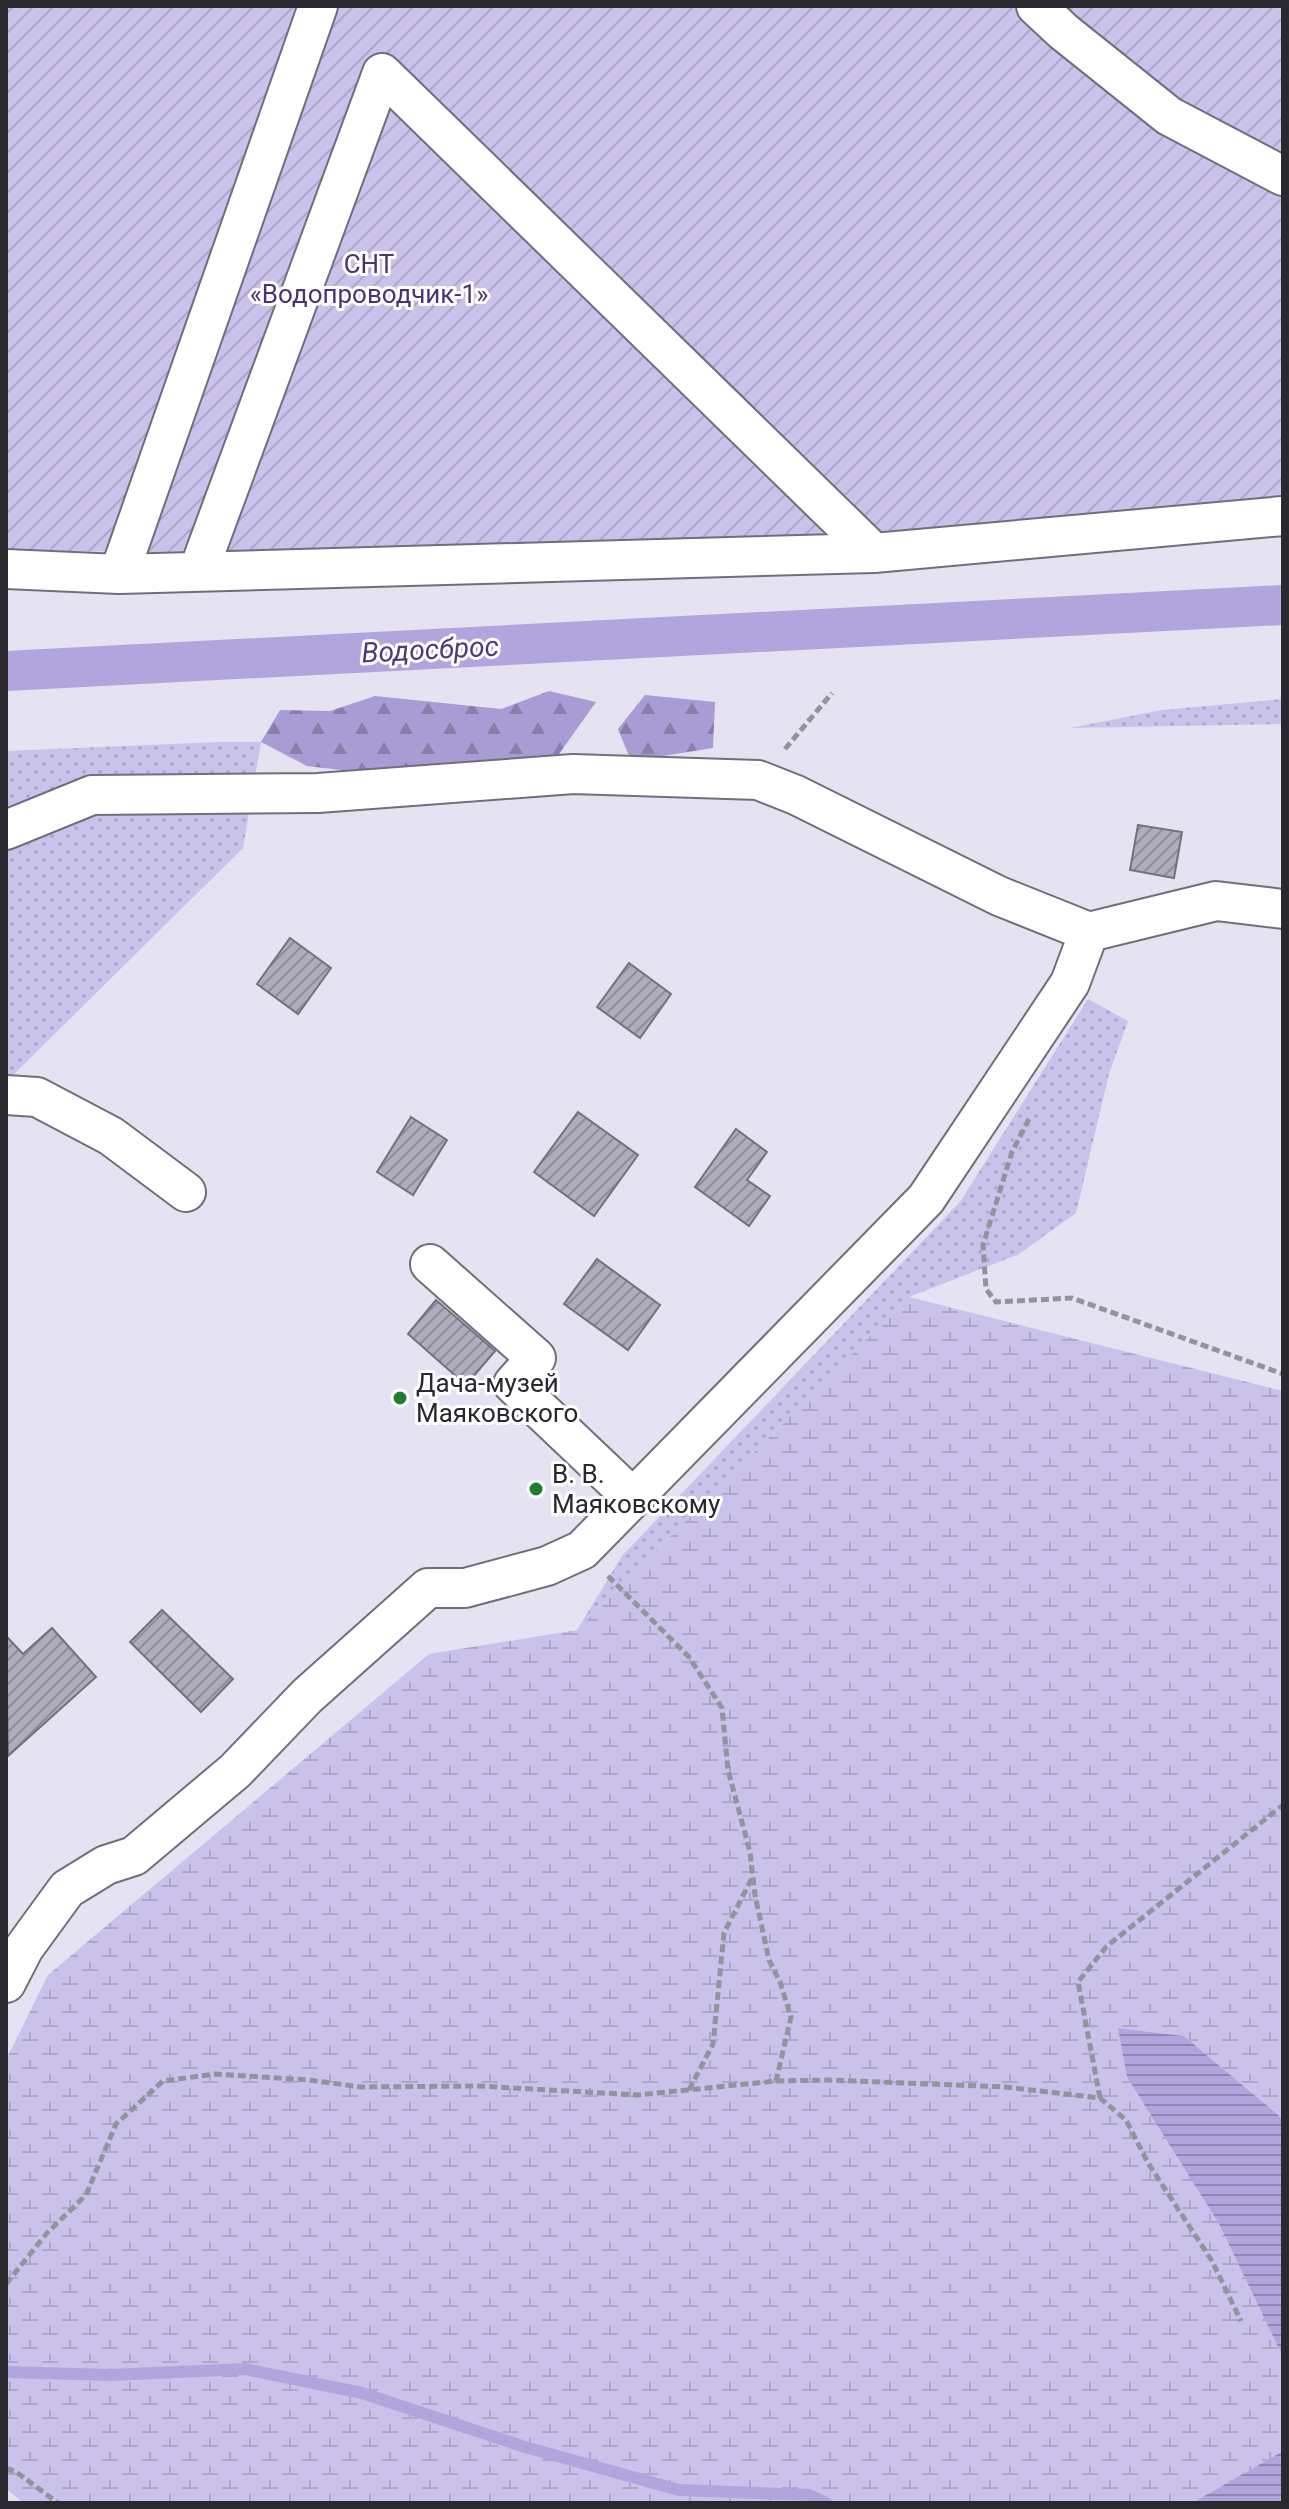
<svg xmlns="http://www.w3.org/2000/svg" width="1289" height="2509" font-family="Roboto,sans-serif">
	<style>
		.grass { fill: url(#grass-dots) }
		.forest { fill: url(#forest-firs) }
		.wetland { fill: url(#wetland-marsh) }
		.garden { fill: url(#garden-furrows) }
		.water { fill: url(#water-rules) }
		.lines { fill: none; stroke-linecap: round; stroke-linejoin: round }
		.stream { stroke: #b2a5dd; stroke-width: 12 }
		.canal { stroke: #b2a5dd; stroke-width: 40 }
		.building { fill: url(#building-hatch); stroke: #74717f; stroke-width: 2 }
		.minor-casing { stroke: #716e7c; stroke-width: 42 }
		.path { stroke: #94929d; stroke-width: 5; stroke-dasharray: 8 4; stroke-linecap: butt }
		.minor { stroke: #fff; stroke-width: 38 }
		.poi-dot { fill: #207d2d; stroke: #fff; stroke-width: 3 }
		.labels { text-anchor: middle; stroke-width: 6; stroke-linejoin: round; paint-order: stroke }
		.park-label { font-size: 26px; fill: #483376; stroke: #fff }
		.poi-label { font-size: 26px; fill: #29282e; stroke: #fff; text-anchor: start }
		.water-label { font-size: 28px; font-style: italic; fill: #4e397d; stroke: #fff }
	</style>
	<defs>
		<pattern id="grass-dots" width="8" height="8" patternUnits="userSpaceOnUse" patternTransform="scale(2)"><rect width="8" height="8" fill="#cbc2ec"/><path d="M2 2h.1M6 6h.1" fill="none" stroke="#aea7cb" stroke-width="1.8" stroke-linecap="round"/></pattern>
		<pattern id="forest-firs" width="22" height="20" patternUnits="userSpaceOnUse" patternTransform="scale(2)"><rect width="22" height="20" fill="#a99bd4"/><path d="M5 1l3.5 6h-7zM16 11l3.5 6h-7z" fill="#8a7eac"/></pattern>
		<pattern id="wetland-marsh" width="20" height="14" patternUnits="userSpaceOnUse" patternTransform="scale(2)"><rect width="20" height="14" fill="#cbc2ec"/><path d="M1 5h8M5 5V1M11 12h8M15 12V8" fill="none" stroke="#aea7cb"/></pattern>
		<pattern id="garden-furrows" width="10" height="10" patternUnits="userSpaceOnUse" patternTransform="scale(2)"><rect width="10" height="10" fill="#cbc2ec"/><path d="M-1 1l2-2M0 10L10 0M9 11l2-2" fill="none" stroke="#aea7cb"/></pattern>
		<pattern id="water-rules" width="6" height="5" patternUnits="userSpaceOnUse" patternTransform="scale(2)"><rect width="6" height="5" fill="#b2a5dd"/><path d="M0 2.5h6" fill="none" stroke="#9186b4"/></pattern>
		<pattern id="building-hatch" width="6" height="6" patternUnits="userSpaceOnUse" patternTransform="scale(2)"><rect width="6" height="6" fill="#afacbc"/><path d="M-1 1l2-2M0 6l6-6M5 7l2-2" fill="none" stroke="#8e8c99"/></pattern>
	</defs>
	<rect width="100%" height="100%" fill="#e5e2f2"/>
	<path class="grass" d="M1283,699V724L1070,728L1162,710Z
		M219,742H261L243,848L6,1082V751Z
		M1088,999L1128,1021L1109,1074L1076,1213L1019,1254L909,1297L577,1630L622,1556L960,1202Z"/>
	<path class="forest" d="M549,691L596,702L547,771L367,773L307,766L261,742L280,710L330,711L375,696L501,709Z
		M645,695L715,702L713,748L631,761L618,729Z"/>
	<path class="wetland" d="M909,1297L1283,1391V2119L1184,2036L1118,2028L1218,2222L1283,2357V2451L1192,2503H24L6,2489V2060L48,1975L429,1654L577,1630Z"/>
	<path class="garden" d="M6,6H1283V503L887,539L354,555L6,550Z"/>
	<path class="water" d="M1118,2028L1184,2036L1283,2119V2357L1218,2222L1127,2077Z
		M1283,2451V2503H1192Z"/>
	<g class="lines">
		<path class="stream" d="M6,2372L111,2375L245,2369L362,2393L525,2447L679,2490L809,2495L826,2503"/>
		<path class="canal" d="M6,671L1283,605"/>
	</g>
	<path class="building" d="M1138,825L1182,832L1174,878L1130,870Z
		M290,938L331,968L298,1014L257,984Z
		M629,963L671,994L640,1038L597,1007Z
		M578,1112L638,1155L594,1216L534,1172Z
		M411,1117L447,1140L413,1195L377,1172Z
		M736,1129L767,1152L747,1180L770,1196L749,1226L695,1187Z
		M597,1259L660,1305L628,1350L564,1304Z
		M436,1300L495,1351L466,1385L408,1334Z
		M162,1610L233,1679L201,1712L130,1642Z
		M52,1628L96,1677L8,1756L6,1640L8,1638L23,1654Z"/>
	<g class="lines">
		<defs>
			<path id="minor" d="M1036,6L1064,32L1169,116L1283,176
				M6,569L119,574L874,553L1283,516
				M198,572L382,73L874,553
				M119,574L318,6
				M6,830L92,795L318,793L573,774L758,780L796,795L999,896L1089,932L1216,901L1283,909
				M6,1095L37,1097L111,1136L186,1192
				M430,1264L536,1358L513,1384L633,1498
				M6,1983L24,1948L67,1889L106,1865L134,1856L235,1771L307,1696L428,1588H465L547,1566L582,1550L926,1199L1070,983L1089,932"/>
		</defs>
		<use href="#minor" class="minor-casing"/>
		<path class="path" d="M785,749L832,693
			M1029,1119L1012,1152L983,1245L986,1289L996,1302L1072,1298L1283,1374
			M608,1576L689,1657L722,1708L728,1770L750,1852L755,1895L769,1960L780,1982L791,2017L776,2081
			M689,2090L713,2044L724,1933L752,1878
			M1100,2098L1078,1982L1106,1947L1283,1805
			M6,2284L47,2233L86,2195L116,2124L163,2081L215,2074L309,2080L361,2087L479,2086L638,2095L776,2081L828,2080L1005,2087L1100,2098L1126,2120L1148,2163L1212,2261L1241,2321
			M6,2469L15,2471L58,2503"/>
		<use href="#minor" class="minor"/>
	</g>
	<g class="poi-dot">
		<circle cx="400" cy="1398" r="8"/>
		<circle cx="536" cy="1489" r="8"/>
	</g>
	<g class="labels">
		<g class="park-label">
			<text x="369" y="273">СНТ<tspan x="369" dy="30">«Водопроводчик-1»</tspan></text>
		</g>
		<g class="poi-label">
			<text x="416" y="1392">Дача-музей<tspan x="416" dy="30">Маяковского</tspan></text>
			<text x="552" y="1483">В. В.<tspan x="552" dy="30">Маяковскому</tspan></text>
		</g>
		<g class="water-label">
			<text transform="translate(430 649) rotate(-3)" y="10">Водосброс</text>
		</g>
	</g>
	<rect width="1289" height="2509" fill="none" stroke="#29282e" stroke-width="16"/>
</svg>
